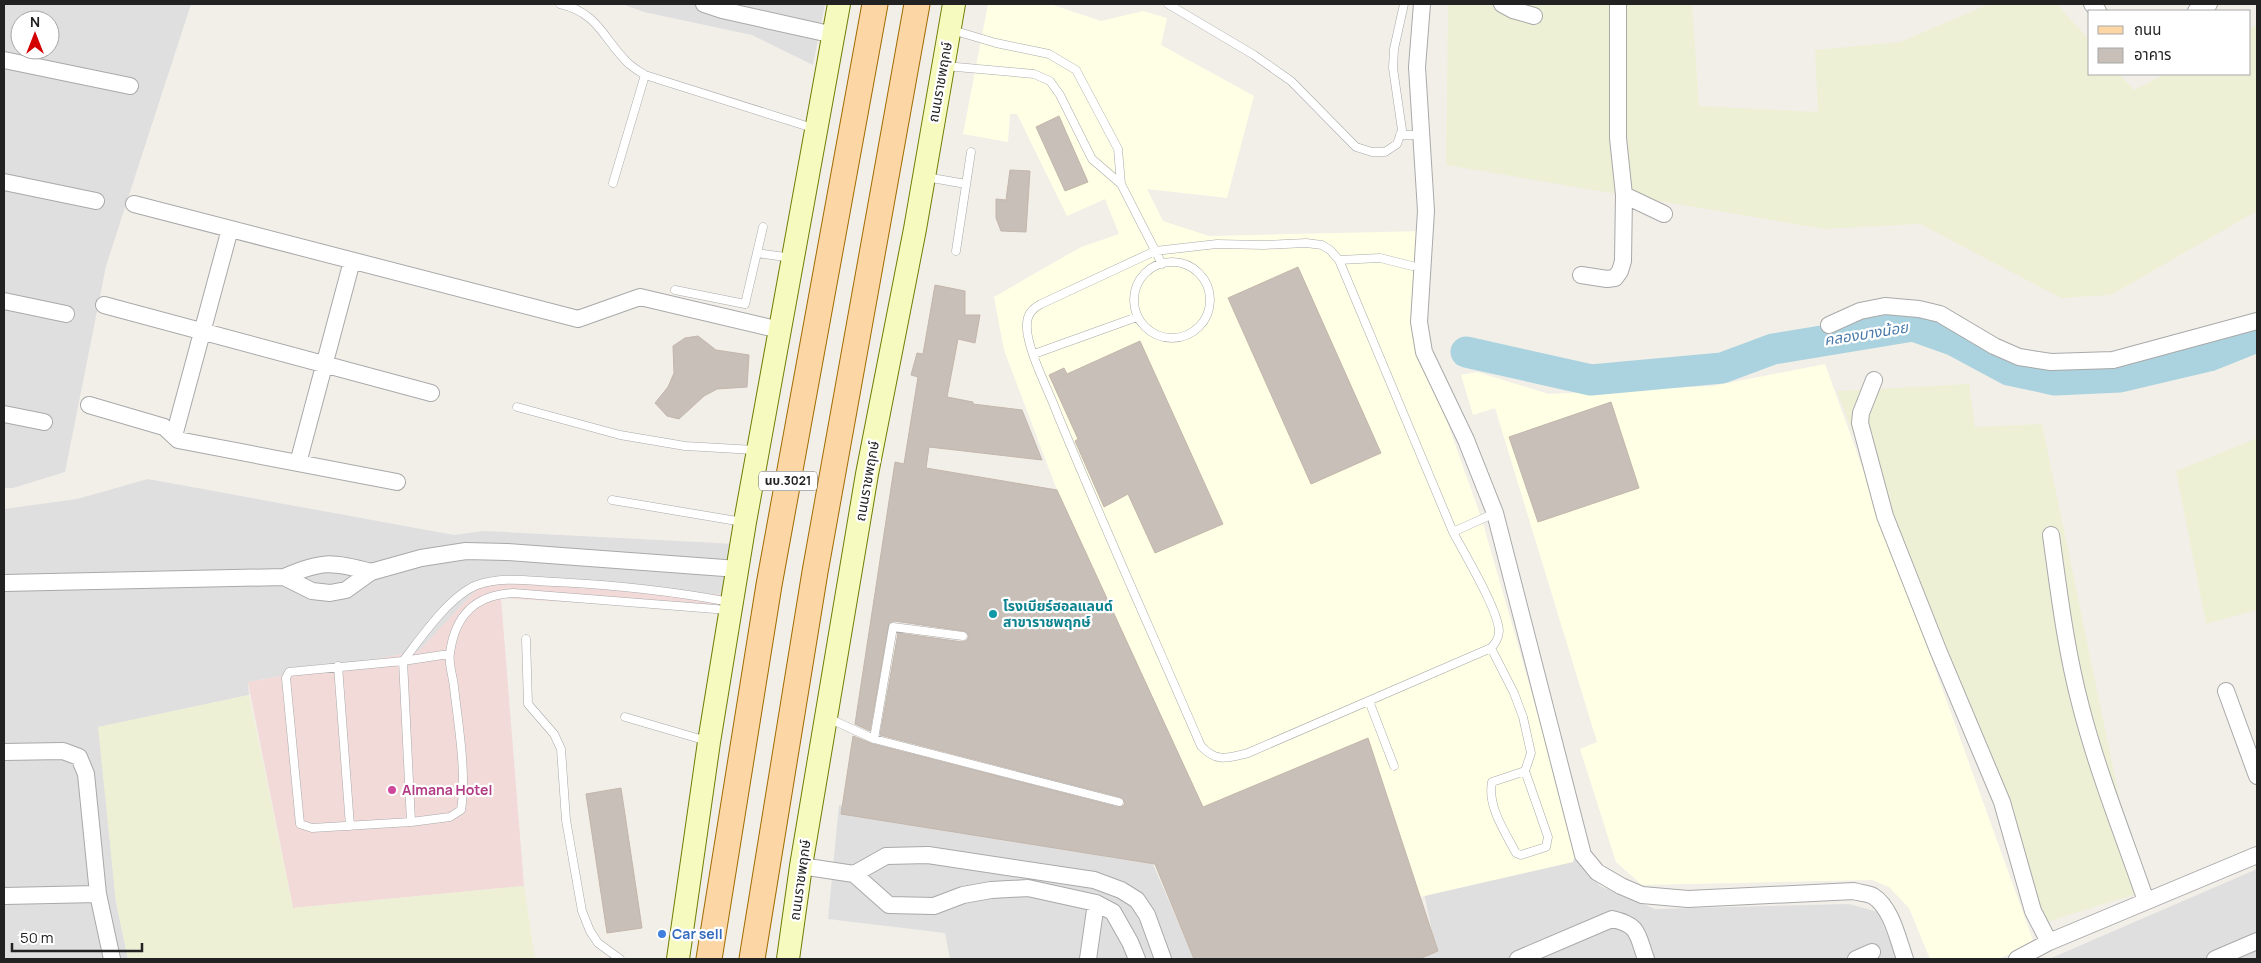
<svg xmlns="http://www.w3.org/2000/svg" width="2261" height="963" font-family="Manrope,'Noto Sans Thai',sans-serif">
	<style>
		.residential { fill: #e0dfdf; fill-rule: evenodd }
		.commercial { fill: #f2dad9 }
		.education { fill: #ffffe5 }
		.farmland { fill: #eef0d5 }
		.lines { fill: none; stroke-linecap: round; stroke-linejoin: round }
		.river { stroke: #aad3df; stroke-width: 31 }
		.building { fill: #c7bfb8; stroke: #c4b6ab }
		.lane-casing { stroke: #a9a9a9; stroke-width: 9 }
		.street-casing { stroke: #a9a9a9; stroke-width: 18 }
		.secondary-casing { stroke: #707d05; stroke-width: 24 }
		.primary-casing { stroke: #a06b00; stroke-width: 27 }
		.lane { stroke: #fff; stroke-width: 8 }
		.street { stroke: #fff; stroke-width: 16 }
		.secondary { stroke: #f7fabf; stroke-width: 22 }
		.primary { stroke: #fcd6a4; stroke-width: 25 }
		.culture-dot { fill: #0f9aa8; stroke: #fff; stroke-width: 2 }
		.hotel-dot { fill: #d1479c; stroke: #fff; stroke-width: 2 }
		.shop-dot { fill: #3f7fe0; stroke: #fff; stroke-width: 2 }
		.labels { text-anchor: middle; stroke-width: 4.5; stroke-linejoin: round; paint-order: stroke }
		.shield { fill: #fff; stroke: #646464; stroke-width: 1 }
		.shield-label { font-size: 12px; font-weight: bold; fill: #222 }
		.street-label { font-size: 14px; fill: #222; stroke: #fff }
		.culture-label { font-size: 14px; font-weight: bold; fill: #0d838f; stroke: #fff; text-anchor: start }
		.hotel-label { font-size: 14px; font-weight: bold; fill: #b23c85; stroke: #fff; text-anchor: start }
		.shop-label { font-size: 14px; font-weight: bold; fill: #366cbe; stroke: #fff; text-anchor: start }
		.water-label { font-size: 15px; font-style: italic; fill: #4a7aab; stroke: #fff }
	</style>
	<rect width="100%" height="100%" fill="#f2efe9"/>
	<path class="residential" d="M4,4H191L106,266L65,472L13,488H4ZM20,20H50V50H20Z
		M622,4H825L813,65L752,35L644,12Z
		M148,479L454,535L484,531L735,544L724,595L635,587L471,584L475,591L420,651L248,682L249,695L99,727L116,902L128,959H4V509L77,499Z
		M839,805L1152,862L1194,959H950L945,933L828,919Z
		M1572,855L1600,886L1655,909L1849,904L1878,912L1897,959H1389L1434,941L1423,888Z
		M2257,869V959H2049Z"/>
	<path class="commercial" d="M499,580L635,587L724,595L721,611L501,598L524,886L293,908L248,682L419,651L475,591L471,583Z"/>
	<path class="education" d="M988,4H1050L1101,21L1143,11L1167,18L1161,45L1254,96L1227,198L1147,189L1163,221L1209,236L1426,231L1418,340L1482,520L1577,851L1573,862L1420,897L1203,807L1057,490L1004,350L994,297L1081,247L1119,234L1105,199L1067,216L1017,114H1010L1008,142L963,134Z
		M1825,364L2034,943L1999,959H1930L1909,908L1889,887L1872,880L1642,885L1616,862L1580,749L1597,742L1495,408L1473,415L1461,375L1477,372L1549,394L1713,386Z"/>
	<path class="farmland" d="M1448,4H1692L1699,106L1818,112L1815,50L1900,42L1989,4H2057L2090,41V74H2119L2134,90L2165,74H2250V29L2257,25V211L2111,295L2061,298L1920,224L1824,229L1446,165Z
		M1969,384L1975,427L2042,424L2139,893L2040,924L1837,391Z
		M2257,438V610L2206,624L2176,471Z
		M249,695L293,908L524,886L535,959H128L116,902L98,727Z"/>
	<g class="lines">
		<path class="river" d="M1466,352L1591,380L1722,368L1773,349L1913,326L1955,341L2009,370L2055,380L2120,377L2209,356L2257,337"/>
	</g>
	<path class="building" d="M1059,116L1088,182L1065,191L1036,127Z
		M1010,170L1030,171L1026,232L1001,231L996,218V199L1006,200Z
		M1298,267L1381,453L1311,484L1228,298Z
		M935,285L965,291V315H980L975,343L958,339L947,397L973,402V404L1022,410L1042,460L929,447L926,468L1057,490L1203,807L1368,738L1438,951L1419,959H1194L1155,864L841,814L853,736L873,744L1118,807L1123,806L1125,803L1120,797L880,735L898,633L963,642L967,640L969,636L964,631L894,621L889,623L870,731L855,724L895,462L904,464L918,377L911,375L917,353L923,354Z
		M698,336L716,350L749,355L747,387L717,389L704,396L679,419L667,416L655,403L668,387L674,373L673,346L685,338Z
		M1140,341L1223,524L1155,553L1128,494L1104,507L1075,441L1078,439L1049,375L1064,368L1067,374Z
		M1611,402L1639,488L1538,522L1509,437Z
		M621,788L642,928L607,933L586,794Z"/>
	<g class="lines">
		<defs>
			<path id="lane" d="M560,4C599,13 603,39 629,64C634,68 640,72 645,75L816,129
				M1168,4L1254,55L1291,81L1356,147L1372,152H1385L1397,144L1402,130L1393,68L1394,49L1404,4
				M952,30L996,43L1049,54L1076,70L1118,149L1121,184
				M945,66L1034,74L1050,81L1060,95L1092,159L1121,184L1162,264
				M1400,135H1420
				M926,177L966,184
				M613,183L645,75
				M956,251L971,152
				M757,253L792,258
				M1339,260L1380,258L1412,266
				M1134 300a38 38 0 1 1 76 0a38 38 0 1 1-76 0Z
				M675,290L745,304L763,227
				M1034,354L1137,317
				M517,407L620,435L685,446L755,450
				M612,500L743,522
				M1453,532L1339,260L1330,250L1322,245L1306,243L1264,245L1217,244L1155,251L1041,304C1033,308 1027,314 1027,324C1025,346 1049,391 1057,413C1103,525 1153,635 1201,746C1217,763 1227,758 1248,753L1491,648C1495,644 1499,637 1499,631C1498,609 1464,553 1453,532L1495,513
				M526,639L528,704L554,734L561,749L566,820L582,911L590,931L598,943L620,959
				M1491,648L1514,693L1523,717L1531,753L1525,771L1492,782C1487,806 1505,832 1516,853L1521,855L1546,847L1548,837L1525,771
				M449,654L403,661L289,672L286,678L300,824L312,828L411,822L450,817L461,810C467,774 458,723 454,687C453,676 448,663 450,653C455,615 475,595 513,593L728,610
				M338,666L350,826
				M1369,701L1394,766
				M625,717L707,741
				M828,718L874,739L1119,802
				M874,739L893,627L963,636
				M411,822L403,661C421,638 449,596 477,585C502,576 530,581 556,582C614,585 672,591 730,602"/>
			<path id="street" d="M704,4L722,10L834,35
				M1422,4L1417,67L1426,211L1419,322L1424,352L1466,440L1495,513L1583,855L1597,872L1621,886L1642,895L1688,899L1854,891C1859,893 1868,893 1873,896C1892,908 1898,940 1905,959
				M1502,4L1513,10L1534,16
				M1618,4V138L1624,195L1664,214
				M2092,4L2098,11
				M2196,11L2209,4
				M4,60L130,86
				M4,182L96,201
				M134,204L578,319L640,297L780,330
				M1581,275L1607,279L1615,278L1620,271L1623,261L1624,195
				M4,301L66,314
				M104,305L431,393
				M1829,325L1860,311L1885,306L1919,309L1940,314L1994,346L2019,357L2051,362L2113,360L2257,321
				M1874,380L1861,413L1860,423L1885,516L1938,650L2002,802L2033,911L2049,942
				M89,405L164,427L178,440L397,482
				M4,414L44,422
				M174,436L230,229
				M298,463L352,261
				M2051,535C2059,593 2066,651 2081,707C2098,773 2124,837 2146,901
				M284,577L312,591L330,593L346,590L371,572L421,558L466,551L507,552L738,569
				M4,583L284,577C321,561 331,561 371,572
				M2226,691L2257,776
				M4,752L63,751L79,757L86,774L98,894L112,959
				M801,866L854,874L889,905L934,906L963,895L991,890L1028,888L1096,903L1113,912L1130,942L1137,959
				M854,874L886,856L928,855L1094,880L1121,890L1137,900L1147,915L1163,959
				M4,896L98,894
				M1088,959L1096,903
				M1518,959L1612,919C1640,925 1637,935 1646,959
				M1856,959L1872,952
				M2017,959L2049,942L2257,855
				M2215,959L2257,941"/>
			<path id="secondary" d="M678,959L709,742L745,522L839,4
				M788,959L801,866L867,474L915,229L954,4"/>
			<path id="primary" d="M709,959L769,585L875,4
				M752,959L815,572L917,4"/>
		</defs>
		<use href="#lane" class="lane-casing"/>
		<use href="#street" class="street-casing"/>
		<use href="#secondary" class="secondary-casing"/>
		<use href="#primary" class="primary-casing"/>
		<use href="#lane" class="lane"/>
		<use href="#street" class="street"/>
		<use href="#secondary" class="secondary"/>
		<use href="#primary" class="primary"/>
	</g>
	<circle class="culture-dot" cx="993" cy="614" r="5"/>
	<circle class="hotel-dot" cx="392" cy="790" r="5"/>
	<circle class="shop-dot" cx="662" cy="934" r="5"/>
	<g class="labels">
		<rect class="shield" x="759" y="471.5" width="58" height="19" rx="4"/>
		<g class="shield-label">
			<text x="788" y="485">นบ.3021</text>
		</g>
		<g class="street-label">
			<text transform="translate(940 82) rotate(-80)" y="5">ถนนราชพฤกษ์</text>
			<text transform="translate(867 481) rotate(-80)" y="5">ถนนราชพฤกษ์</text>
			<text transform="translate(800 880) rotate(-82)" y="5">ถนนราชพฤกษ์</text>
		</g>
		<g class="culture-label">
			<text x="1003" y="611">โรงเบียร์ฮอลแลนด์<tspan x="1003" dy="16">สาขาราชพฤกษ์</tspan></text>
		</g>
		<g class="hotel-label">
			<text x="402" y="795">Almana Hotel</text>
		</g>
		<g class="shop-label">
			<text x="672" y="939">Car sell</text>
		</g>
		<g class="water-label">
			<text transform="translate(1866 334) rotate(-9)" y="5">คลองบางน้อย</text>
		</g>
	</g>
	<rect width="2261" height="963" fill="none" stroke="#222222" stroke-width="10"/>
	<rect x="2088" y="10" width="162" height="65" fill="#ffffff" stroke="#a7a7a7"/>
	<rect x="2098" y="26" width="25" height="8" fill="#fcd6a4" stroke="#a7a7a7"/>
	<text x="2134" y="35" font-size="15" fill="#222222">ถนน</text>
	<rect x="2098" y="48" width="25" height="15" fill="#c7bfb8" stroke="#a7a7a7"/>
	<text x="2134" y="60" font-size="15" fill="#222222">อาคาร</text>
	<g transform="translate(35 35)"><circle r="24" fill="#ffffff" stroke="#a7a7a7"/>
	<path d="M0-4L9 19L0 12L-9 19Z" fill="#d40000"/>
	<text y="-8" font-size="14" font-weight="bold" text-anchor="middle" fill="#222222">N</text>
	</g>
	<path d="M12 943v8h130v-8" fill="none" stroke="#222222" stroke-width="2.5"/>
	<text x="20" y="943" font-size="15" fill="#222222" stroke="#ffffff" stroke-width="4" paint-order="stroke">50 m</text>
</svg>
